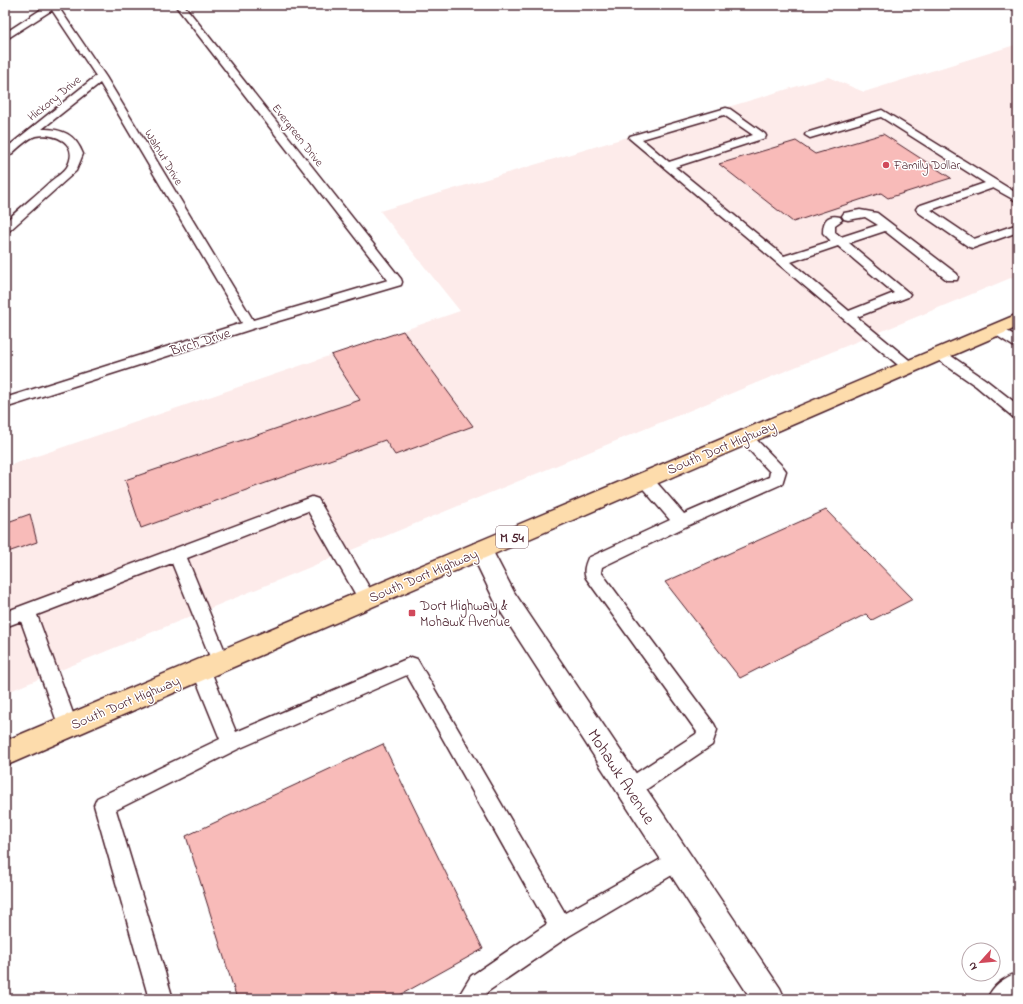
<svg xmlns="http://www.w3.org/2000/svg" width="1023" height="1004" font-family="'Indie Flower',sans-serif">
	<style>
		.built { fill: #fdebea }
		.building { fill: #f8bbb9; stroke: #4a1f2b }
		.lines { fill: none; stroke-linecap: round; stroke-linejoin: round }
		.service-casing { stroke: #4a1f2b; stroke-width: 3 }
		.minor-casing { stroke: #4a1f2b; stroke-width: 3 }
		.primary-casing { stroke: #4a1f2b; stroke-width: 3 }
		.service { fill: #fff; fill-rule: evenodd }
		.minor { fill: #fff; fill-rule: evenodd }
		.primary { fill: #fddcac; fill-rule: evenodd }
		.poi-dot { fill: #d1495b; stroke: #fff; stroke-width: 1.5 }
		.labels { text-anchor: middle; stroke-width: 3; stroke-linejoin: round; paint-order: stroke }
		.far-street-label { font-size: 12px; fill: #4a1f2b; stroke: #fff }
		.far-poi-label { font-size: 12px; fill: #4a1f2b; stroke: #fff; text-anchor: start }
		.shield { fill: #fff; stroke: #80626b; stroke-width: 1 }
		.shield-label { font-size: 13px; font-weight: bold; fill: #4a1f2b }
		.street-label { font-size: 14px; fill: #4a1f2b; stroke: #fff }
		.poi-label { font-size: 14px; fill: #4a1f2b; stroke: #fff; text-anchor: start }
		.near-street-label { font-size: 17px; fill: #4a1f2b; stroke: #fff }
	</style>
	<rect width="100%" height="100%" fill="#fff"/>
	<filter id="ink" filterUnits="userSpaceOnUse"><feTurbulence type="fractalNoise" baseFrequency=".025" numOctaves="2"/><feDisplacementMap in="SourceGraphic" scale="8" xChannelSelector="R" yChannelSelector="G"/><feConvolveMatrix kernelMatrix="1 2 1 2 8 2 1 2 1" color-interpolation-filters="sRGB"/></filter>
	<g filter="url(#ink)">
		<path class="built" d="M1018,44V275L5,693V467L460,311L380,211L828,77L864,92Z"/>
		<path class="building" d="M883,134L951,178L888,198L881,193L793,222L719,164L796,141L815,154Z
			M403,331L473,426L395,455L385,440L141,528L125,480L360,400L331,355Z
			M826,510L913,599L872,620L866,614L740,678L665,582Z
			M30,514L37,542L5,553V523Z
			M383,744L483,949L393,999H237L186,836Z"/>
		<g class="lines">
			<defs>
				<path id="service" d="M48,5H57L106,77L253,320L388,280L175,5H184L401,279L402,282L401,285L255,328L5,408V398L242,323L100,83L42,129C63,129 75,134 83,154L76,171L9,231L5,232V222C20,208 36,195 51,181C56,177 64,172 67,167C80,144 56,132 36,136C29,137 15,151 9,156L5,157V149L96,76L52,10L5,40V33Z
					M726,108L730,109L765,134L766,136L765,138L675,167L784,256L831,241L823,233C823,221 827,214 840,217L842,220L835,225V232L841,237L878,225L865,217L848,220L844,219L842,216L844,213L860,210L877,213L957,274L958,277L957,280H947L885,231L849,243L910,294L908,297L857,317L914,364L916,367L914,370L909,372L904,370L629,138L630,136ZM724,115L753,135L669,162L642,139ZM838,246L894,293L849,311L791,262Z
					M882,110L1018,194V202L993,188L931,210L974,239L1018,224V232L973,248L969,247L918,212L916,209L918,206L985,183L881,117L810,138L805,135L806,133Z
					M1018,132V139L1014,138L1013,135Z
					M996,325L1018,337V347L1013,346L991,332L989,329L991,326Z
					M939,349L944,351L986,380L1018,405V418L1013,417L976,386L934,357L932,354L934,351Z
					M745,432L750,433L783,467L786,471L782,484L687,526L602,567L601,572L714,724L717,730L712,745L638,795L631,798L624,795L621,788L624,781L696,734L697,732L586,578C583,571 585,565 588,558L670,520L639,484L637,480L639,476L645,474L651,476L684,514L769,477L770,472L737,437L740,433Z
					M312,497L318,499L373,594L376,599L373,604L367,606L361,604L308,511L187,558L229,661L226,667L220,669L214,667L172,563L37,615L78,727L75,733L68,736L61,733L21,621L5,627V612Z
					M411,657L417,659L565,913L677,850L684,854L688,861L684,868L569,936L487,992L483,999H457L471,976L547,924L407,675L238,749L116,810L173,999H149L94,805L97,798L220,739L192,670L194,664L201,662L208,664L236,732Z"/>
				<path id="minor" d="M481,541L489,544L514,592L780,988L785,999H751L497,606L470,550L473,544Z
					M1018,972V999H987C994,984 1003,979 1018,972Z"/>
				<path id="primary" d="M1018,314V327L5,766V741Z"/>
			</defs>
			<use href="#service" class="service-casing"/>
			<use href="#minor" class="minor-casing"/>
			<use href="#primary" class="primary-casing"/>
			<use href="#service" class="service"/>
			<use href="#minor" class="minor"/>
			<use href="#primary" class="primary"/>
		</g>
	</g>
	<g class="poi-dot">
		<circle cx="886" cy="165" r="4"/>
		<rect x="408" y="609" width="8" height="8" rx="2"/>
	</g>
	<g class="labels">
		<g class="far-street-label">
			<text transform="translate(54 98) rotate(-39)" y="4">Hickory Drive</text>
			<text transform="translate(298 135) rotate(52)" y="4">Evergreen Drive</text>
			<text transform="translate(164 157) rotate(59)" y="4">Walnut Drive</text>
		</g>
		<g class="far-poi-label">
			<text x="894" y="169">Family Dollar</text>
		</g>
		<rect class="shield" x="496" y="526" width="32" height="22" rx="3"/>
		<g class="shield-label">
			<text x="512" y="542">M 54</text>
		</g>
		<g class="street-label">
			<text transform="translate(200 341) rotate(-18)" y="5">Birch Drive</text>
			<text transform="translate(721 447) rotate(-23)" y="5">South Dort Highway</text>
			<text transform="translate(423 575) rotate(-23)" y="5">South Dort Highway</text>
			<text transform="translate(125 702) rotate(-23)" y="5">South Dort Highway</text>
		</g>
		<g class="poi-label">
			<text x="420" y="610">Dort Highway &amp;<tspan x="420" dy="16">Mohawk Avenue</tspan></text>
		</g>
		<g class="near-street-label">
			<text transform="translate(622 776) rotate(57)" y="6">Mohawk Avenue</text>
		</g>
	</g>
	<rect width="1023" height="1004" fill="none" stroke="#fff" stroke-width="20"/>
	<rect x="10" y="10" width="1003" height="984" fill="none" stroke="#4a1f2b" stroke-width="1.5" filter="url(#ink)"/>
	<g transform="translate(981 962) rotate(243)"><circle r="19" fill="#ffffff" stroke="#b7a5aa"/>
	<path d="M0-3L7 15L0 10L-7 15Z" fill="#d1495b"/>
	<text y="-6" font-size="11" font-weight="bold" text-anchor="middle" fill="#4a1f2b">N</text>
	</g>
</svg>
